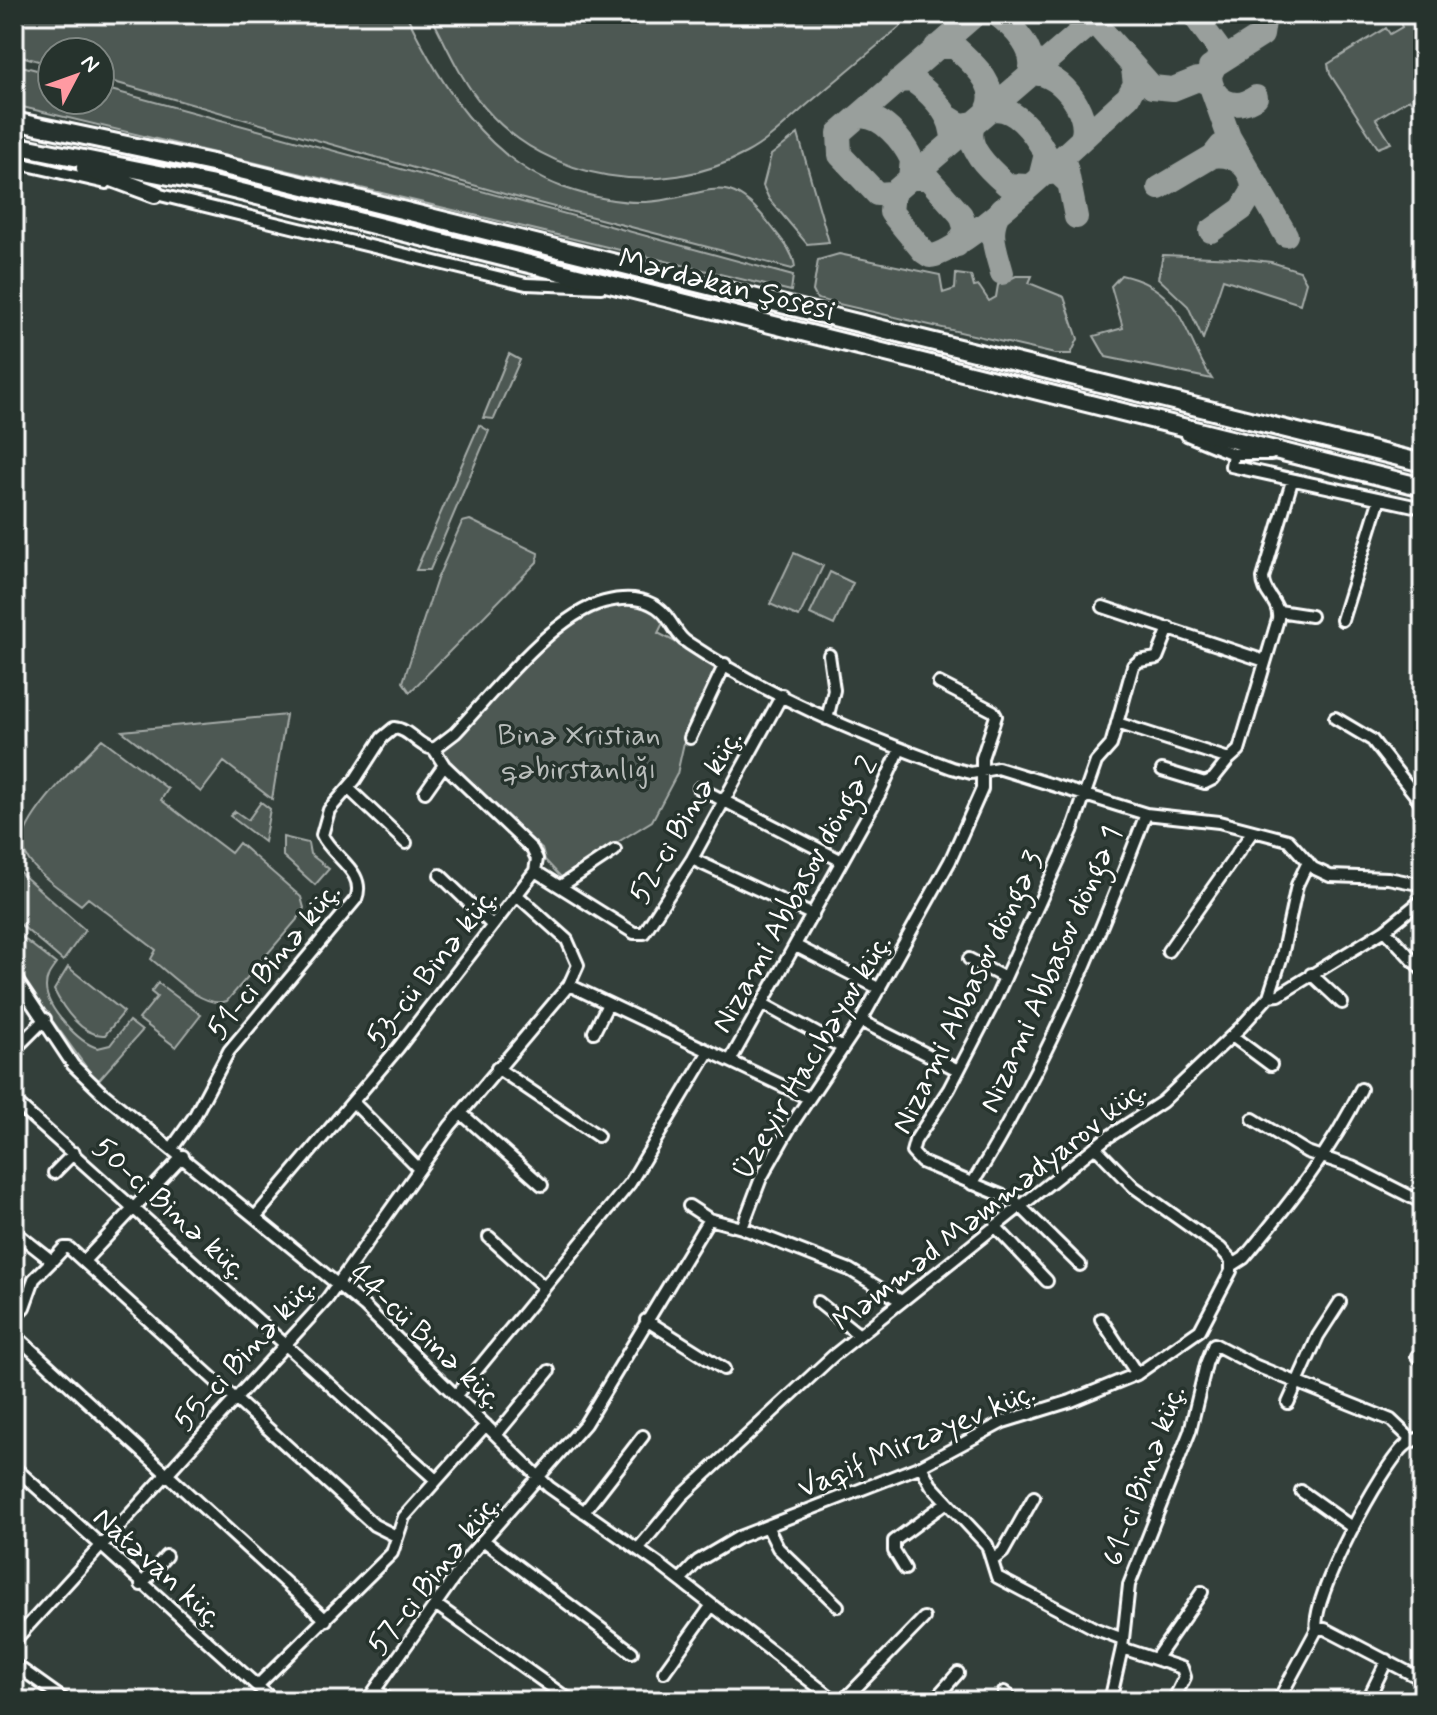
<svg xmlns="http://www.w3.org/2000/svg" width="1437" height="1715" font-family="Mynerve,sans-serif">
	<style>
		.green { fill: #4d5853; stroke: #a6aca9; stroke-width: 2 }
		.lines { fill: none; stroke-linecap: round; stroke-linejoin: round }
		.taxiway { stroke: #999f9c; stroke-width: 24 }
		.minor-casing { stroke: #fff; stroke-width: 16 }
		.highway-casing { stroke: #fff; stroke-width: 22 }
		.minor { stroke: #26332d; stroke-width: 10 }
		.highway { stroke: #26332d; stroke-width: 16 }
		.labels { text-anchor: middle; stroke-width: 7; stroke-linejoin: round; paint-order: stroke }
		.street-label { font-size: 30px; fill: #fff; stroke: #26332d }
		.park-label { font-size: 30px; fill: #b8bcba; stroke: #26332d }
	</style>
	<rect width="100%" height="100%" fill="#333f3a"/>
	<filter id="ink" filterUnits="userSpaceOnUse"><feTurbulence type="fractalNoise" baseFrequency=".0125" numOctaves="2"/><feDisplacementMap in="SourceGraphic" scale="16" xChannelSelector="R" yChannelSelector="G"/><feConvolveMatrix kernelMatrix="1 2 1 2 8 2 1 2 1" color-interpolation-filters="sRGB"/></filter>
	<g filter="url(#ink)">
		<path class="green" d="M14,14H406C440,84 486,159 562,187C588,196 619,203 646,202C708,199 724,164 771,226C781,239 793,251 795,267L792,269L508,195L100,78V52H52V65L14,54Z
			M430,14H915C879,44 844,74 808,104C788,121 769,141 746,153C662,199 548,182 485,108C461,81 447,46 430,14Z
			M1407,14H1423V120L1409,99L1376,119L1391,143L1378,148L1330,74L1328,64L1386,28L1390,34L1402,27L1399,20Z
			M14,64L52,74V100H100V87L793,276L791,291L14,105Z
			M798,134L829,242L807,244L769,199L763,186L771,155Z
			M839,254L940,275L943,293L955,289L956,274L971,276L974,287L979,286L989,301L996,297L998,285L1016,276H1032L1029,283L1064,297L1078,339L1071,354H1055L817,299L813,291L818,260Z
			M1163,255L1237,258L1271,262L1300,271L1306,282L1300,304L1223,279L1203,339L1188,306L1158,278Z
			M1121,275C1185,289 1182,334 1212,379L1106,357L1094,336L1123,328L1111,286Z
			M509,354L520,360L494,419L483,418Z
			M479,425L489,431L430,570H416Z
			M470,520L538,553L537,562L410,692L403,682L437,579L462,522Z
			M794,553L823,566L799,617L770,604Z
			M830,572L853,583L834,625L810,614Z
			M640,603L665,619L658,633L718,664L685,738L677,774L652,821L561,877L545,860L542,849L497,812L482,792L444,758V748C483,709 542,635 591,612C606,605 623,604 640,603Z
			M286,715L272,799L224,762L201,792L122,731Z
			M102,739L168,789L161,800L231,853L239,843L301,897L304,908L300,916L227,1001C203,1010 169,973 151,959L156,950L88,898L81,905C63,890 30,872 23,848C16,822 83,759 102,739Z
			M261,802L270,809L264,842L230,816L235,811L248,820Z
			M283,837L308,843L310,854L329,869L315,885L283,856Z
			M14,867L85,930L63,961L14,919Z
			M14,931L56,964C50,972 46,977 46,987C46,1008 79,1043 98,1048L110,1045L129,1021L142,1031L97,1082L14,968Z
			M68,967L124,1012L105,1035C82,1037 63,1008 54,990Z
			M158,983L201,1015L176,1047L139,1019L157,997L151,992Z"/>
		<g class="lines">
			<path class="taxiway" d="M976,14L839,133L840,155L877,194L893,193L1093,21
				M996,14C1014,27 1039,52 1029,75
				M1087,14L1152,87L1173,89L1198,79L1210,84L1229,137L1286,235
				M1193,14L1221,52L1210,75C1211,101 1235,112 1256,97
				M936,47H955C972,63 1001,86 987,111
				M1210,68L1262,35L1264,22L1258,14
				M1029,75C1056,66 1092,113 1082,138
				M898,81L911,80C928,90 950,113 952,132
				M987,111C1013,101 1035,134 1046,154L1041,174L1057,172L1069,183
				M858,117C881,113 903,141 912,160L910,178H928L961,215L966,230L957,245
				M948,117L961,125L974,123C962,146 991,171 1007,185L1028,186L1025,191
				M1066,167L1076,217
				M1159,188L1213,156L1221,146
				M893,193L891,212L924,252L930,256C964,255 1095,126 1128,97L1135,84L1133,69
				M1001,209C986,229 996,250 1002,273
				M1211,231L1242,209L1253,191C1253,168 1236,153 1213,156"/>
			<defs>
				<path id="minor" d="M14,162L106,183
					M152,193L526,284L601,287
					M1187,435L1233,454H1271
					M1233,454L1231,466L1423,508
					M1103,607L1265,661
					M1279,611L1311,616
					M1342,620L1379,501
					M1335,718L1372,740L1423,805
					M827,719L834,690L829,655
					M1117,723L1229,759L1239,750L1278,619C1280,601 1263,595 1263,578L1292,481
					M690,738L725,664
					M434,749L455,733C491,695 554,614 604,602C628,596 654,597 669,620C675,628 679,638 688,643C769,697 861,735 952,768L971,773L998,768L1146,814L1219,822L1288,840L1313,868L1330,876L1388,878L1423,885
					M1162,770L1205,783L1213,779L1229,759
					M348,788L406,843
					M699,788L842,861
					M425,792L444,765
					M692,859L813,915
					M535,871L634,933H644L692,859L782,695
					M440,875L492,925
					M561,886L615,850
					M1385,930L1423,971
					M796,946L880,989
					M1168,951L1253,831
					M969,959L1005,978
					M1311,974L1342,1003
					M14,976L73,1065L100,1091L364,1306L549,1487L660,1565L836,1701
					M569,985L808,1098
					M1269,996L1279,995L1385,930L1423,899
					M763,1004L843,1048
					M861,1021L958,1070
					M594,1032L607,1006
					M1232,1036L1271,1065
					M14,1050L45,1019
					M730,1061L880,793L900,749
					M497,1068L598,1136
					M14,1101L436,1480
					M353,1102L419,1169
					M461,1113L542,1185
					M1253,1119L1307,1152L1352,1167L1423,1203
					M172,1148L194,1117L229,1051L356,899C367,872 332,857 322,835L329,810L355,780L382,738L394,728C410,729 418,747 434,749
					M54,1173L74,1153
					M972,1184C1045,1068 1097,942 1146,814
					M689,1206L709,1219
					M256,1216L398,1048L535,871L537,859L532,849L444,765L434,749
					M995,1226L1047,1281
					M742,1228L850,1270L901,1301
					M14,1231L52,1261L64,1248H69L374,1525L396,1536
					M489,1237L544,1287
					M84,1261L183,1156
					M1080,1265L1015,1201L921,1162L912,1152L915,1141L949,1089L993,1004L1072,831L1096,762L1111,745L1133,666L1139,661L1157,658L1169,628
					M1233,1265L1244,1258C1289,1204 1331,1152 1361,1089
					M14,1292L27,1297
					M818,1302L859,1335
					M14,1317L24,1307L34,1279L52,1261
					M1101,1319L1137,1374
					M646,1320L724,1369
					M14,1334L326,1620
					M1417,1356L1423,1359
					M457,1394L630,1183L709,1051
					M1288,1403L1318,1336L1340,1302
					M496,1435L549,1371
					M921,1466L931,1485L987,1545L997,1577L1096,1629L1123,1639
					M14,1467L274,1701
					M1301,1491L1353,1528
					M584,1512L643,1436
					M768,1528L778,1548L838,1606
					M483,1540L632,1652
					M638,1549L682,1496L833,1356L1105,1139L1162,1102L1242,1026L1269,996L1282,956L1297,885L1308,862
					M993,1560L1003,1552L1034,1497
					M905,1569L894,1551V1541L947,1502
					M680,1580L698,1561L739,1537L921,1466L1003,1422L1071,1401L1137,1374L1200,1330L1231,1271V1260L1220,1248L1134,1187L1095,1147
					M141,1585L166,1556
					M435,1604L571,1701
					M1317,1629C1309,1601 1383,1463 1406,1445C1411,1441 1417,1439 1423,1437
					M1317,1629H1325L1423,1680
					M14,1641L327,1299L450,1126L569,985L578,965L567,940L518,896
					M1122,1648L1182,1668L1185,1677L1173,1701
					M1156,1658L1202,1592
					M14,1664L66,1701
					M664,1672L712,1605
					M257,1686L392,1553L404,1517L486,1425
					M375,1690L391,1701
					M1004,1692L1015,1701
					M367,1701L471,1554L585,1424L709,1219L742,1228L761,1178L790,1127L861,1021L950,861L982,789V758L996,716L993,711L939,683
					M843,1701L924,1618
					M933,1701L958,1673
					M1110,1701L1122,1648L1129,1585L1190,1431L1206,1364L1214,1344L1256,1366L1391,1420L1413,1441
					M1278,1701L1317,1629
					M1367,1701L1387,1660"/>
				<path id="highway" d="M14,121L212,163L1423,463
					M14,145L209,184L1423,487
					M85,168L155,194"/>
			</defs>
			<use href="#minor" class="minor-casing"/>
			<use href="#highway" class="highway-casing"/>
			<use href="#minor" class="minor"/>
			<use href="#highway" class="highway"/>
		</g>
	</g>
	<g class="labels">
		<g class="street-label">
			<text transform="translate(727 284) rotate(14)" y="10">Mərdəkan şosesi</text>
			<text transform="translate(685 816) rotate(-60)" y="10">52-ci Binə küç.</text>
			<text transform="translate(794 894) rotate(-61)" y="10">Nizami Abbasov döngə 2</text>
			<text transform="translate(273 960) rotate(-51)" y="10">51-ci Binə küç.</text>
			<text transform="translate(431 967) rotate(-52)" y="10">53-cü Binə küç.</text>
			<text transform="translate(1050 969) rotate(-66)" y="10">Nizami Abbasov döngə 1</text>
			<text transform="translate(967 992) rotate(-64)" y="10">Nizami Abbasov döngə 3</text>
			<text transform="translate(811 1056) rotate(-59)" y="10">Üzeyir Hacıbəyov küç.</text>
			<text transform="translate(989 1205) rotate(-38)" y="10">Məmməd Məmmədyarov küç.</text>
			<text transform="translate(171 1208) rotate(42)" y="10">50-ci Binə küç.</text>
			<text transform="translate(427 1336) rotate(43)" y="10">44-cü Binə küç.</text>
			<text transform="translate(244 1353) rotate(-48)" y="10">55-ci Binə küç.</text>
			<text transform="translate(916 1439) rotate(-23)" y="10">Vaqif Mirzəyev küç.</text>
			<text transform="translate(1143 1475) rotate(-70)" y="10">61-ci Binə küç.</text>
			<text transform="translate(159 1567) rotate(42)" y="10">Natəvan küç.</text>
			<text transform="translate(433 1574) rotate(-52)" y="10">57-ci Binə küç.</text>
		</g>
		<g class="park-label">
			<text x="579" y="744">Binə Xristian<tspan x="579" dy="34">qəbirstanlığı</tspan></text>
		</g>
	</g>
	<rect width="1437" height="1715" fill="none" stroke="#26332d" stroke-width="48"/>
	<rect x="24" y="24" width="1389" height="1667" fill="none" stroke="#fff" stroke-width="3" filter="url(#ink)"/>
	<g transform="translate(76 76) rotate(49)"><circle r="38" fill="#26332d" stroke="#7d8581" stroke-width="2"/>
	<path d="M0-6L14 30L0 20L-14 30Z" fill="#ff9aa2"/>
	<text y="-12" font-size="22" font-weight="bold" text-anchor="middle" fill="#ffffff">N</text>
	</g>
</svg>
